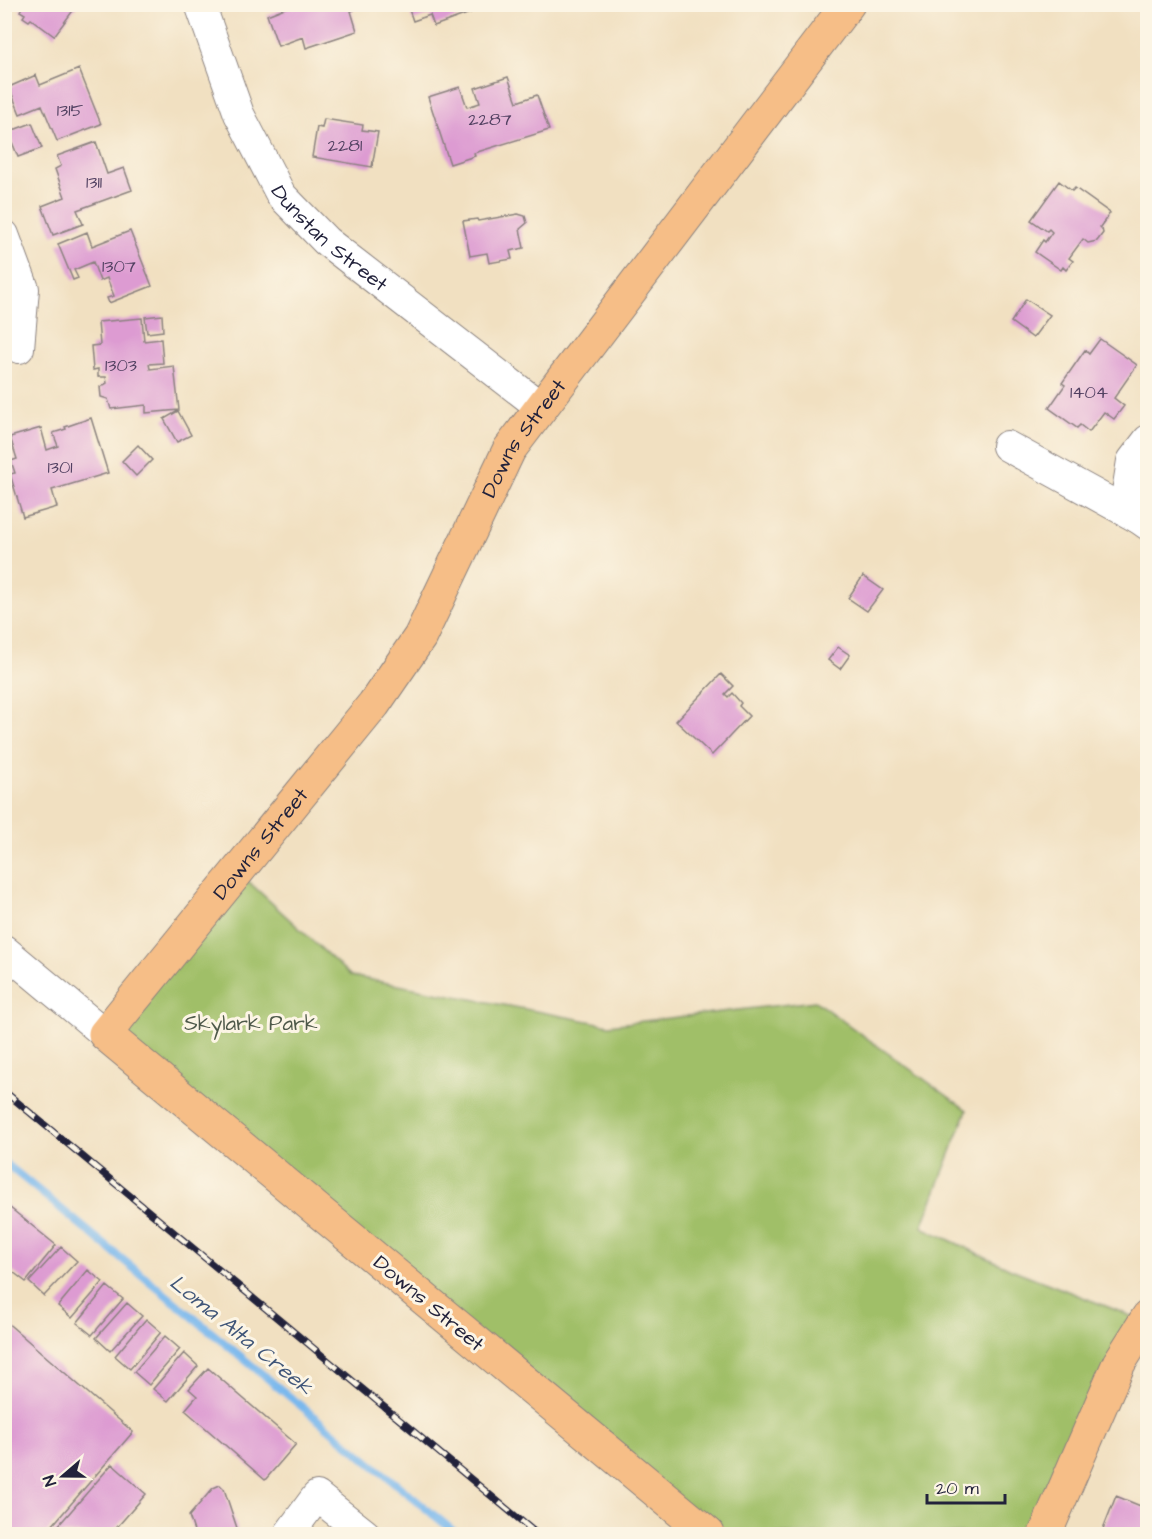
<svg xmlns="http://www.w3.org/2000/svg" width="1152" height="1539" font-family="'Architects Daughter',sans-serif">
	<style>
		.green { fill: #a0bf67; stroke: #617051; stroke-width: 1.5 }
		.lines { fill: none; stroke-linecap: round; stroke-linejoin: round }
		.stream { stroke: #79b8ed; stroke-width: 8 }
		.building { fill: #dd9bd2 }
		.minor-casing { stroke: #8a817e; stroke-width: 32 }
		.major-casing { stroke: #8a817e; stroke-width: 35 }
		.minor { stroke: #fff; stroke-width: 30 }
		.major { stroke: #f6be87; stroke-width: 33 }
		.rail-casing { stroke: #22223b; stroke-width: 7 }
		.rail { stroke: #fcf5e5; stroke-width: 4.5; stroke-dasharray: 14; stroke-linecap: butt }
		.labels { text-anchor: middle; stroke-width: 6; stroke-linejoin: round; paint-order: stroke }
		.number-label { font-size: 18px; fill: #514061 }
		.street-label { font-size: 21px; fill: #22223b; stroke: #fcf5e5 }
		.park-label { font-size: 21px; fill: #4e594a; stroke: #fcf5e5 }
		.water-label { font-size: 22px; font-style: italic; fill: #405679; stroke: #fcf5e5 }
	</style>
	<rect width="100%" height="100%" fill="#fcf5e5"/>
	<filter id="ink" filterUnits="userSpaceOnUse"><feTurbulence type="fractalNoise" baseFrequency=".0167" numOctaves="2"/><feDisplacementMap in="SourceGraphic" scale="12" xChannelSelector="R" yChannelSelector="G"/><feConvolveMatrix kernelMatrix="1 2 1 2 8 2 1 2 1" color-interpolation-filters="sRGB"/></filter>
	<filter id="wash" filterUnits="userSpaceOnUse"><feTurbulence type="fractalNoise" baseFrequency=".008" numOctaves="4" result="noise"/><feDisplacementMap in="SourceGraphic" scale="24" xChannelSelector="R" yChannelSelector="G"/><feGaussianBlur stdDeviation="1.35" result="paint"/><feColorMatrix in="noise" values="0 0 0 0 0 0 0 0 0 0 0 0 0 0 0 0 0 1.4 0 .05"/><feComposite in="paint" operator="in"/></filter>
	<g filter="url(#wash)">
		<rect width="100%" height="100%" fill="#f1e0c1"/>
		<path class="green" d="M237,871L351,976L609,1025L815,1001L967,1110L922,1227L1011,1269L1144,1321L1047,1534H708L104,1033Z"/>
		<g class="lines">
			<path class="stream" d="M4,1162L457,1534"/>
		</g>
		<g id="blocks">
			<path class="building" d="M24,4H78L54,36L31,19L29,21L23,17L25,14L20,11Z
				M295,4H352L354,10L351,11L357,31L306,48L303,37L278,46L267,15Z
				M407,4H466L470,13L434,26L430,15L413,21Z
				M79,69L101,124L57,141L42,105L20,114L9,87L36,75L40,85Z
				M508,77L517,102L537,95L549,130L474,153L475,156L450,164L428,97L460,87L467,107L480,103L475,88Z
				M324,119L363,125L362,130L378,132L372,167L312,157L317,127L322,128Z
				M32,123L42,148L18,157L8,132Z
				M96,142L107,174L124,168L132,190L77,210L83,224L53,235L42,206L65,197L55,169L61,166L57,156Z
				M1059,181L1072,191L1075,188L1110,213L1100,227L1102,229L1103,233L1097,241L1088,243L1083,239L1069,258L1073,261L1066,270L1063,267L1061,270L1035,252L1043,240L1045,242L1052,232L1049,229L1047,231L1031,220Z
				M518,214L525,216L527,223L520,229L524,248L510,251L512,259L489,263L487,253L470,256L463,221L477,219L478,221Z
				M130,231L152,286L109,303L107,298L114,296L107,278L100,281L93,262L74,270L78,278L73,280L58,244L87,232L92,246Z
				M1026,299L1050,315L1033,338L1011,322Z
				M162,315L163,331L147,333L145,317Z
				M142,318L144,341L161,339L163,363L149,364L150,369L174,366L179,410L146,413V405L111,409L108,399L101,397L100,387L107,383L106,377H98V369L93,370L91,346L100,345L98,322Z
				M1100,339L1137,365L1114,398L1124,406L1114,419L1104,412L1089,432L1080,425L1077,428L1049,408L1065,385L1062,383L1085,350L1089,354Z
				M178,411L191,435L177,442L164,419Z
				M91,418L108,473L52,490L57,507L23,517L10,474L15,473L11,461L17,459L10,437L41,428L47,450L58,446L53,433L66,429L65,427Z
				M138,445L152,460L136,476L122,461Z
				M863,576L883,590L867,611L848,598Z
				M838,647L850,655L840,669L828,660Z
				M721,674L733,686L725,694L728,697L732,693L741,703L739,706L749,716L712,755L676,721Z
				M4,1203L56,1245L26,1282L4,1265Z
				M61,1247L77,1261L44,1296L29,1282Z
				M88,1270L103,1282L72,1318L58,1306Z
				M107,1286L123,1299L92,1335L77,1323Z
				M127,1303L142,1316L110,1351L96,1338Z
				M146,1319L161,1332L130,1369L115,1356Z
				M4,1320L133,1432L45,1534H4Z
				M165,1336L180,1349L149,1385L134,1372Z
				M184,1353L198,1366L168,1401L153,1389Z
				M208,1368L296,1444L265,1480L185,1410L197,1396L189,1389Z
				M112,1464L146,1494L111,1534H51Z
				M220,1485L224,1489L238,1531L234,1534H195L189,1516L213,1488Z
				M1116,1496L1148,1509V1534H1101Z"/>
		</g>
	</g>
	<g filter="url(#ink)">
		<use href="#blocks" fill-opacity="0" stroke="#8a817e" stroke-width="1.5"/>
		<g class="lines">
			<defs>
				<g id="minor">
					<path id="s1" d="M200,4L239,114L281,195L326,241L542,408"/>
					<path d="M4,235L24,289L19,348"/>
					<path d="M1007,446L1138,518L1148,525"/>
					<path d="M1138,518L1127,492L1132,461L1148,440"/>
					<path d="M4,950L105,1034"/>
					<path d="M289,1534L317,1496L365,1534"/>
				</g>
				<g id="major">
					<path id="s2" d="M708,1534L105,1034L374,704L420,637L509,450L848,4"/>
					<path d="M1045,1534L1119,1363L1148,1317"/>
				</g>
			</defs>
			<use href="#minor" class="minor-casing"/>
			<use href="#major" class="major-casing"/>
			<use href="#minor" class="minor"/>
			<use href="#major" class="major"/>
			<defs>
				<path id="rail" d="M4,1091L537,1534"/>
			</defs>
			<use href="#rail" class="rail-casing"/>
			<use href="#rail" class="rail"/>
		</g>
	</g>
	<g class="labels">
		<g class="number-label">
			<text x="70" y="116">1315</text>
			<text x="490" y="125">2287</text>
			<text x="345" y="151">2281</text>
			<text x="94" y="188">1311</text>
			<text x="119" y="272">1307</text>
			<text x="121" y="371">1303</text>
			<text x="1089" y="398">1404</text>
			<text x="60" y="473">1301</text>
		</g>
		<g class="street-label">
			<text dy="7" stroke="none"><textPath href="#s1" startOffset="273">Dunstan Street</textPath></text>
			<text dy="7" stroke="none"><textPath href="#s2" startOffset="1515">Downs Street</textPath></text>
			<text dy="7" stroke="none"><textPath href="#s2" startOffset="1029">Downs Street</textPath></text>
			<text transform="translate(429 1303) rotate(40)" y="7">Downs Street</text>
		</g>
		<g class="park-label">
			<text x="251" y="1030">Skylark Park</text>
		</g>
		<g class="water-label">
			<text transform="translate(242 1334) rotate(39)" y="8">Loma Alta Creek</text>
		</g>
	</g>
	<rect width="1152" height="1539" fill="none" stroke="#fcf5e5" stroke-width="24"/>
	<g transform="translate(63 1476) rotate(250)" stroke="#fcf5e5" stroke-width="4.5" paint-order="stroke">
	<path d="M0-4.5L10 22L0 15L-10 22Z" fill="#22223b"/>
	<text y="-9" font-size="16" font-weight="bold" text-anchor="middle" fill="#22223b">N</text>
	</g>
	<path d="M927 1494v9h78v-9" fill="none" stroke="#22223b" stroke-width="3"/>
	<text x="936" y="1494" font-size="18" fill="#22223b" stroke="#fcf5e5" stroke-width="4.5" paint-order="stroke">20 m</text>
</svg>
